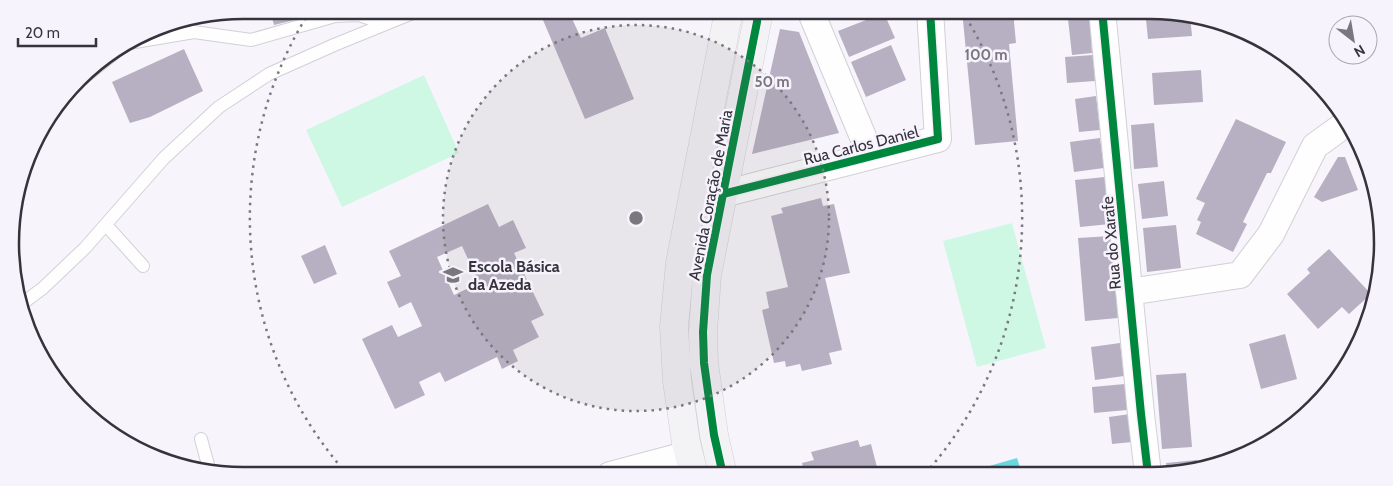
<svg xmlns="http://www.w3.org/2000/svg" width="1393" height="486" font-family="Cabin,sans-serif">
	<style>
		.green { fill: #cef8e4 }
		.water { fill: #68d8e0 }
		.building { fill: #b6b0c2; fill-rule: evenodd }
		.lines { fill: none; stroke-linecap: round; stroke-linejoin: round }
		.lane-casing { stroke: #d2d0d7; stroke-width: 14 }
		.street-casing { stroke: #d2d0d7; stroke-width: 28 }
		.secondary-casing { stroke: #d2d0d7; stroke-width: 29 }
		.lane { stroke: #fefefe; stroke-width: 12 }
		.street { stroke: #fefefe; stroke-width: 26 }
		.secondary { stroke: #f3f2f5; stroke-width: 28 }
		.cycleway-casing { stroke: #f6f3fd; stroke-width: 11 }
		.cycleway { stroke: #00873e; stroke-width: 8 }
		.ring { fill: none; stroke: #7a777f; stroke-width: 2.5; stroke-dasharray: 2.5 5 }
		.labels { text-anchor: middle; stroke-width: 5; stroke-linejoin: round; paint-order: stroke }
		.street-label { font-size: 16px; fill: #36333c; stroke: #f6f3fd }
		.poi-label { font-size: 16px; font-weight: bold; fill: #36333c; stroke: #f6f3fd; text-anchor: start }
		.rim { fill: none; stroke: #36333c; stroke-width: 2.5 }
		.centre { fill: #7a777f; stroke: #f6f3fd; stroke-width: 2.5 }
		.ring-label { font-size: 15px; text-anchor: middle; font-weight: bold; fill: #7a777f; stroke: #f6f3fd; stroke-width: 5; stroke-linejoin: round; paint-order: stroke }
	</style>
	<rect width="100%" height="100%" fill="#f7f5fb"/>
	<path class="green" d="M424,75L459,153L342,207L306,130Z
		M1012,223L1046,348L977,367L943,241Z"/>
	<path class="water" d="M1017,458L1022,474H981L979,469Z"/>
	<path class="building" d="M270,10H331V11L274,25Z
		M547,10H568L581,38L605,28L634,99L585,119L540,13Z
		M962,10H1005V12L1013,11L1016,43L1009,44L1018,141L975,145Z
		M1067,10H1086L1090,21L1092,53L1072,55Z
		M1145,10L1190,15L1192,36L1148,39Z
		M884,13L895,38L849,57L838,31Z
		M780,29L799,32L839,133L752,154Z
		M891,45L906,80L866,97L851,62Z
		M184,49L203,91L150,117L130,123L112,82Z
		M1093,55L1095,81L1067,83L1065,57Z
		M1201,70L1203,102L1154,105L1152,73Z
		M1096,96L1100,130L1079,132L1075,99Z
		M1236,119L1286,142L1271,173H1267L1243,222L1247,224L1233,252L1196,234L1201,222L1197,220L1205,203L1196,199Z
		M1154,123L1158,167L1134,169L1131,125Z
		M1100,138L1104,168L1074,172L1070,142Z
		M1338,157H1345L1358,190L1322,202L1314,197Z
		M1105,177L1110,224L1080,227L1075,180Z
		M1164,181L1168,216L1142,219L1138,184Z
		M821,198L823,206L834,204L850,273L825,278L842,350L829,353L832,364L802,371L800,364L786,367L785,361L774,363L762,310L769,308L766,292L788,287L771,216L783,213L781,208Z
		M488,204L499,227L513,220L526,248L514,253L544,315L531,321L539,337L513,350L518,361L502,369L497,357L445,382L440,372L419,382L425,395L395,409L362,339L392,325L398,337L422,326L411,302L399,308L387,282L401,276L389,251ZM462,246L479,283L454,295L437,257Z
		M1176,225L1181,268L1147,272L1143,228Z
		M1111,236L1118,318L1085,321L1078,238Z
		M325,245L337,274L314,284L301,256Z
		M1329,249L1371,294L1349,314L1342,307L1318,329L1287,294L1310,273L1307,269Z
		M1285,334L1297,379L1261,389L1249,344Z
		M1120,343L1124,376L1095,380L1091,347Z
		M1186,373L1192,447L1162,449L1156,375Z
		M1125,384L1127,410L1094,413L1092,387Z
		M1130,414L1132,442L1112,444L1109,417Z
		M858,440L860,447L871,444L879,475H805L802,463L814,460L811,452Z
		M1197,460V469L1181,474H1167L1166,463Z"/>
	<g class="lines">
		<defs>
			<path id="lane" d="M129,43L194,32L251,40L335,16L359,15L386,24
				M77,83L117,51
				M106,225L143,266
				M19,306L43,288L85,248L164,158L219,107L269,74L334,45L420,10
				M201,439L210,472"/>
			<path id="street" d="M810,10L871,156
				M1102,10L1141,414L1148,474
				M723,194L938,139L930,10
				M1129,292L1240,275L1271,234L1315,146L1348,122
				M610,475L689,454"/>
			<path id="secondary" d="M694,475L686,443L677,381L674,326L680,263L729,10
				M723,475L714,435L704,363L703,332L707,275L757,22L758,10"/>
		</defs>
		<use href="#lane" class="lane-casing"/>
		<use href="#street" class="street-casing"/>
		<use href="#secondary" class="secondary-casing"/>
		<use href="#lane" class="lane"/>
		<use href="#street" class="street"/>
		<use href="#secondary" class="secondary"/>
		<defs>
			<path id="cycleway" d="M1102,10L1141,414L1148,474
				M723,194L938,139L930,10
				M723,475L714,435L704,363L703,332L707,275L757,22L758,10"/>
		</defs>
		<use href="#cycleway" class="cycleway-casing"/>
		<use href="#cycleway" class="cycleway"/>
	</g>
	<circle cx="636" cy="218" r="193" fill="#7a777f" fill-opacity=".12"/>
	<g class="ring">
		<circle cx="636" cy="218" r="193"/>
		<path d="M347 474A386 386 0 0 1 310 11M962 11A386 386 0 0 1 925 474"/>
	</g>
	<defs>
		<symbol id="school-bare" viewBox="-9 -9 18 18"><path d="M0-5L7-2L0 1L-7-2ZM-4 1L0 2.5L4 1V4Q0 6-4 4Z" fill="#7a777f" stroke="#f6f3fd" stroke-width="2.5" paint-order="stroke"/></symbol>
	</defs>
	<g fill-rule="evenodd">
		<use href="#school-bare" x="439" y="261" width="28" height="28"/>
	</g>
	<g class="labels">
		<g class="street-label">
			<text transform="translate(861 145) rotate(-14)" y="6">Rua Carlos Daniel</text>
			<text transform="translate(710 195) rotate(-79)" y="6">Avenida Coração de Maria</text>
			<text transform="translate(1111 243) rotate(-95)" y="6">Rua do Xarafe</text>
		</g>
		<g class="poi-label">
			<text x="468" y="272">Escola Básica<tspan x="468" dy="18">da Azeda</tspan></text>
		</g>
	</g>
	<path d="M0 0H1393V486H0ZM243 19H1150A224 224 0 0 1 1374 243V243A224 224 0 0 1 1150 467H243A224 224 0 0 1 19 243V243A224 224 0 0 1 243 19Z" fill="#f6f3fd" fill-rule="evenodd"/>
	<path class="rim" d="M243 19H1150A224 224 0 0 1 1374 243V243A224 224 0 0 1 1150 467H243A224 224 0 0 1 19 243V243A224 224 0 0 1 243 19Z"/>
	<circle cx="636" cy="218" r="8" class="centre"/>
	<g class="ring-label">
		<text x="986" y="60">100 m</text>
		<text x="772" y="87">50 m</text>
	</g>
	<g transform="translate(1353 40) rotate(149)"><circle r="24" fill="#f6f3fd" stroke="#a9a6b0"/>
	<path d="M0-4L9 19L0 12L-9 19Z" fill="#7a777f"/>
	<text y="-8" font-size="14" font-weight="bold" text-anchor="middle" fill="#36333c">N</text>
	</g>
	<path d="M18 38v8h78v-8" fill="none" stroke="#36333c" stroke-width="2.5"/>
	<text x="25" y="38" font-size="15" fill="#36333c" stroke="#f6f3fd" stroke-width="4" paint-order="stroke">20 m</text>
</svg>
